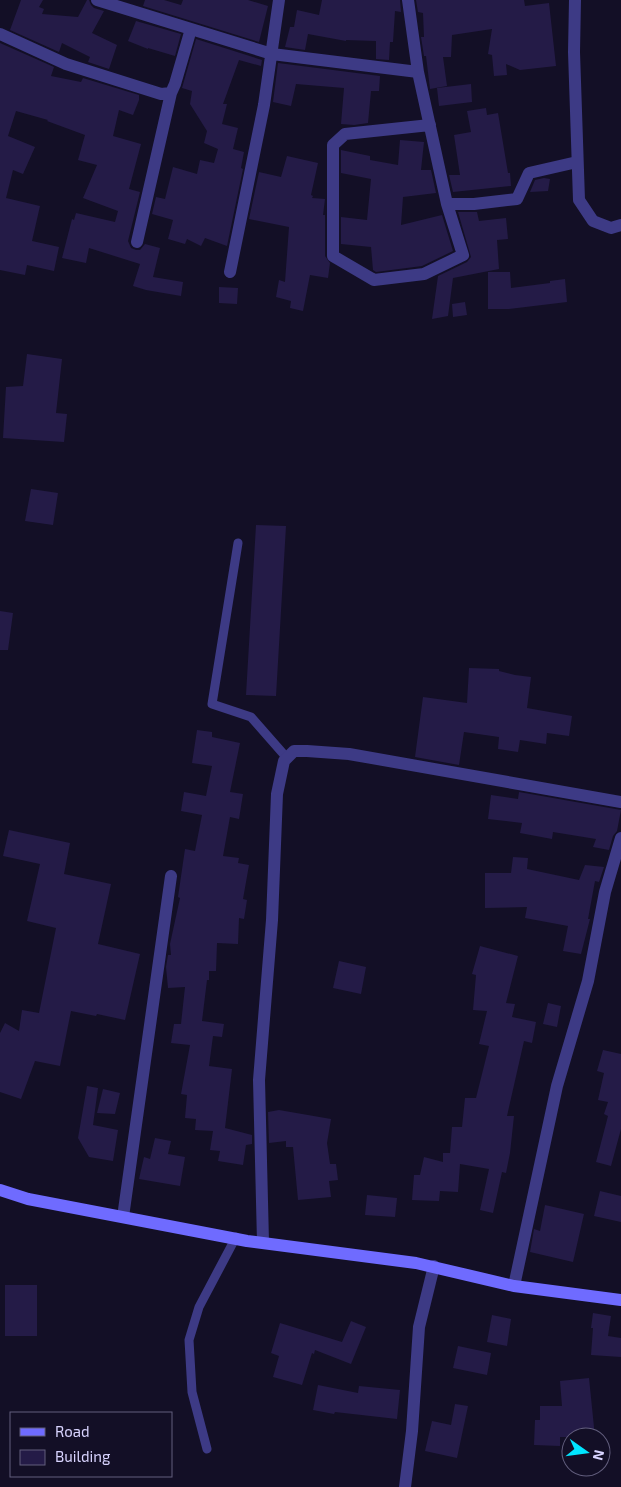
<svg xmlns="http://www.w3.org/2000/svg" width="621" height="1487" font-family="'Exo 2',sans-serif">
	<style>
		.building { fill: #241b47 }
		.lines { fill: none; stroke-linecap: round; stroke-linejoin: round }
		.lane { stroke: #3d3a85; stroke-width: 9 }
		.street { stroke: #3d3a85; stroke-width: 12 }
		.secondary { stroke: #6f6bff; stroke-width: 12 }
	</style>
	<rect width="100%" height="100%" fill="#130f26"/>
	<path class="building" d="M21,0H43L39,7L44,9L42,14L78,17L87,0H89L91,5L94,8L104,11L92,33L117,45L109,69L88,62L90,57L62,43L59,52L10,30Z
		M145,0H164L181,5L183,0H248L268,6L259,42L143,6Z
		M322,0H400L401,12L395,11L393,42H390L389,60L376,59V41L346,40V41L308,34L305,50L285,47L290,27H294L297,10L319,15Z
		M416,0H524L525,6L549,3L556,66L520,70L506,64L507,75L494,76L492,55L488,54L492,29L452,35L451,57H443L447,86L430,89L426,56H424L421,37H424L423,13L418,12Z
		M136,21L181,34L175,56L148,48V49L128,41Z
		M196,39L262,60L261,66L239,60L223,104H227L222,124L238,128L233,149L244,152L241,168L243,169L227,246L205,238L201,246L187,239L185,244L168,239L173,220L152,214L156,197L165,199L173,167L197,174L200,160L214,163L218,149L204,143L207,131L190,104L192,91L182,88Z
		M0,43L54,67L51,76L81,82L83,78L139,95V100L133,115L119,110L113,136L141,144L129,189L140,192L128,241L131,248L136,250H140L145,244L160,248L153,277L183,282L181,296L146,290L133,286L140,264L89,248L86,263L62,258L72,219L74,220L76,213L115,222L118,211L83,198L97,165L78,160L85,135L47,121L48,120L16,111L8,136L35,147L23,174L13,170L6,198L40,206L32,241L59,247L54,271L27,265L25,275L0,270Z
		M278,63L380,76L379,91H371L368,123L354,125L341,124L344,88L296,84L291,106L273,102Z
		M471,84L472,102L439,106L437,88Z
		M486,108L487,115L498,113L508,173H510L511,186L453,192L449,175H460L454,135L471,132L467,111Z
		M400,140L424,142L421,170H431L436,193L403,197L401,225L442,215L453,251L422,266L376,272L373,270L371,247L341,244V217L367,220L371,179L341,173V150L370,156V160L398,165Z
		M287,156L318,163L311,195L313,196L312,198L325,199L323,215H325V256L330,263L328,278L310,275L303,311L290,308L291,301L276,297L279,280L285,282L289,227L249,219L259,172L281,177Z
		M544,178L550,179L548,191L530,192L535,180Z
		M458,212H477L479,221L506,218L508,239L497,240L499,269L453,278L448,316L432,319L438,276L467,262L471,257Z
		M488,272H510L511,288L550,283V281L565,279L567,302L509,309H488Z
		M219,287L238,288L237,304L219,303Z
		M465,302L467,315L453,317L452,304Z
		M27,354L62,359L56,413L67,414L64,442L3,438L6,387L23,386Z
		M31,489L58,493L53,525L25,521Z
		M256,525L286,526L276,696L246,695Z
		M0,611L13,613L8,650H0Z
		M469,668L499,669V671L515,675L531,677L527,708L572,716L569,736L547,733L546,744L520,740L518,752L498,749L499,737L464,732L459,765L415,757L423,697L467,703Z
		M197,730L212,732V737L240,743L230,792L243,794L239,819L230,817L223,856L239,858L238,863L249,865L243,899L247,900L244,919L239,918L238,944L217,943L216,971H209V980H207L202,1021L224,1024L222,1037L213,1036L209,1066L232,1069L225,1128L252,1135V1144L246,1145L243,1165L218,1161L220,1151L210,1150L213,1131L195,1130L196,1119L185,1118L187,1095L181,1094L190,1045L171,1043L174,1024H181L185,987L168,988L166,967L168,955H171L170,944L180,898L178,897L185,849L195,851L202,815L181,811L184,792L206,796L212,766L192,763Z
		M519,792L621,810L617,831L613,836L609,850L593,847L596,839L553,832L552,839L520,833L522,823L488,819L491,795L518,799Z
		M9,830L70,843L64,874L111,884L98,944L140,954L125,1020L97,1014L96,1016L71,1011L60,1066L35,1061L21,1099L0,1092V1033L5,1023L19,1031L22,1010L39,1013L56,928L27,921L40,864L3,856Z
		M513,857L528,858L527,869L579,880L585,865L604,867L599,882L595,881L588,919H590L581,954L563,951L568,926L525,918L527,907L485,908V873H511Z
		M480,946L518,956L506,1003L515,1004L512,1017L536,1022L532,1043L524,1041L507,1116H514L510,1153L506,1173L502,1172L493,1213L480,1210L489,1169L460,1164L458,1192L440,1191L439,1201L412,1200L414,1175H420L424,1157L443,1162V1153H450L452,1127H462L465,1098H476L489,1046L479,1044L487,1011L473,1010L476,975L472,974Z
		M339,961L366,967L361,994L333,988Z
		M548,1003L561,1006L557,1027L543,1024Z
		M603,1050L621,1054V1129L611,1166L596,1162L608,1116L604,1114L608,1102L598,1100L604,1073L597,1071Z
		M87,1086L98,1088L93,1125L118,1130L113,1161L89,1157L78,1138Z
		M103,1089L120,1093L115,1114L97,1113Z
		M279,1110L331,1119L327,1143L330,1164H336L338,1180L329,1181L331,1197L298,1200L293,1147H286V1141L269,1143L268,1112Z
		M155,1138L171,1141L168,1154L185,1157L180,1186L139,1179L144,1157L150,1159Z
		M600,1191L621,1196V1222L594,1216Z
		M367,1195L397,1198L395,1217L365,1215Z
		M545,1205L584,1214L573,1262L530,1252L534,1229L540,1231Z
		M5,1285H37V1336H5Z
		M593,1313L611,1316L608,1336L621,1338V1357L591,1355L593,1328H591Z
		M492,1315L511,1319L507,1346L487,1342Z
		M351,1321L366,1327L351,1364L315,1350L314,1354L312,1353L302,1385L273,1377L279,1356L271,1353L280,1323L342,1342Z
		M458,1346L491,1353L487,1375L453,1368Z
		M589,1378L595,1437H560V1446L534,1445L535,1420H540V1406H562L560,1381Z
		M318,1385L358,1393L359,1386L400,1390L397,1419L335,1412L334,1414L313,1410Z
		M455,1404L468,1406L457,1458L425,1451L432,1421L451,1425Z"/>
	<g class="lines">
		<path class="lane" d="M238,543L212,704L251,717L287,758
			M207,1449L192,1392L189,1340L199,1307L236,1237"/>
		<path class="street" d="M97,0L272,54L418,72
			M408,0L418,72L447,204H474L517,199L529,173L577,162
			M575,0L574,52L579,200L593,221L611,228L621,225
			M0,34L66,64L161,94L171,93L175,84L191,29
			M430,125L345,134L333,145V256L374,280L424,274L463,255L447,204
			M137,242L171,93
			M230,272L264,105L279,0
			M123,1217L171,876
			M263,1242L259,1080L272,920L277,794L284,761L294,751H307L349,754L621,802
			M514,1286L557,1086L588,981L605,892L621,838
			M405,1487L412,1431L419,1327L434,1266"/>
		<path class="secondary" d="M0,1190L28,1199L247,1241L416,1263L514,1286L621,1300"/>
	</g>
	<rect x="10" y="1412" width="162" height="65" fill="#130f26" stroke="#625e7d"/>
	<rect x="20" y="1428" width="25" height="8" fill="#6f6bff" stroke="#625e7d"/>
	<text x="55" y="1437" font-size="15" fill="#d9d4ff">Road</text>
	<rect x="20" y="1450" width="25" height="15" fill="#241b47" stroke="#625e7d"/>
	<text x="55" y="1462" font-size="15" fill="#d9d4ff">Building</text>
	<g transform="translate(586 1452) rotate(104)"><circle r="24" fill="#130f26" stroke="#625e7d"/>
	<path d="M0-4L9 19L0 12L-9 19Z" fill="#00e5ff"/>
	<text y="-8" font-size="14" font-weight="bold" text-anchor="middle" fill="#d9d4ff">N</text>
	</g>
</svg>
